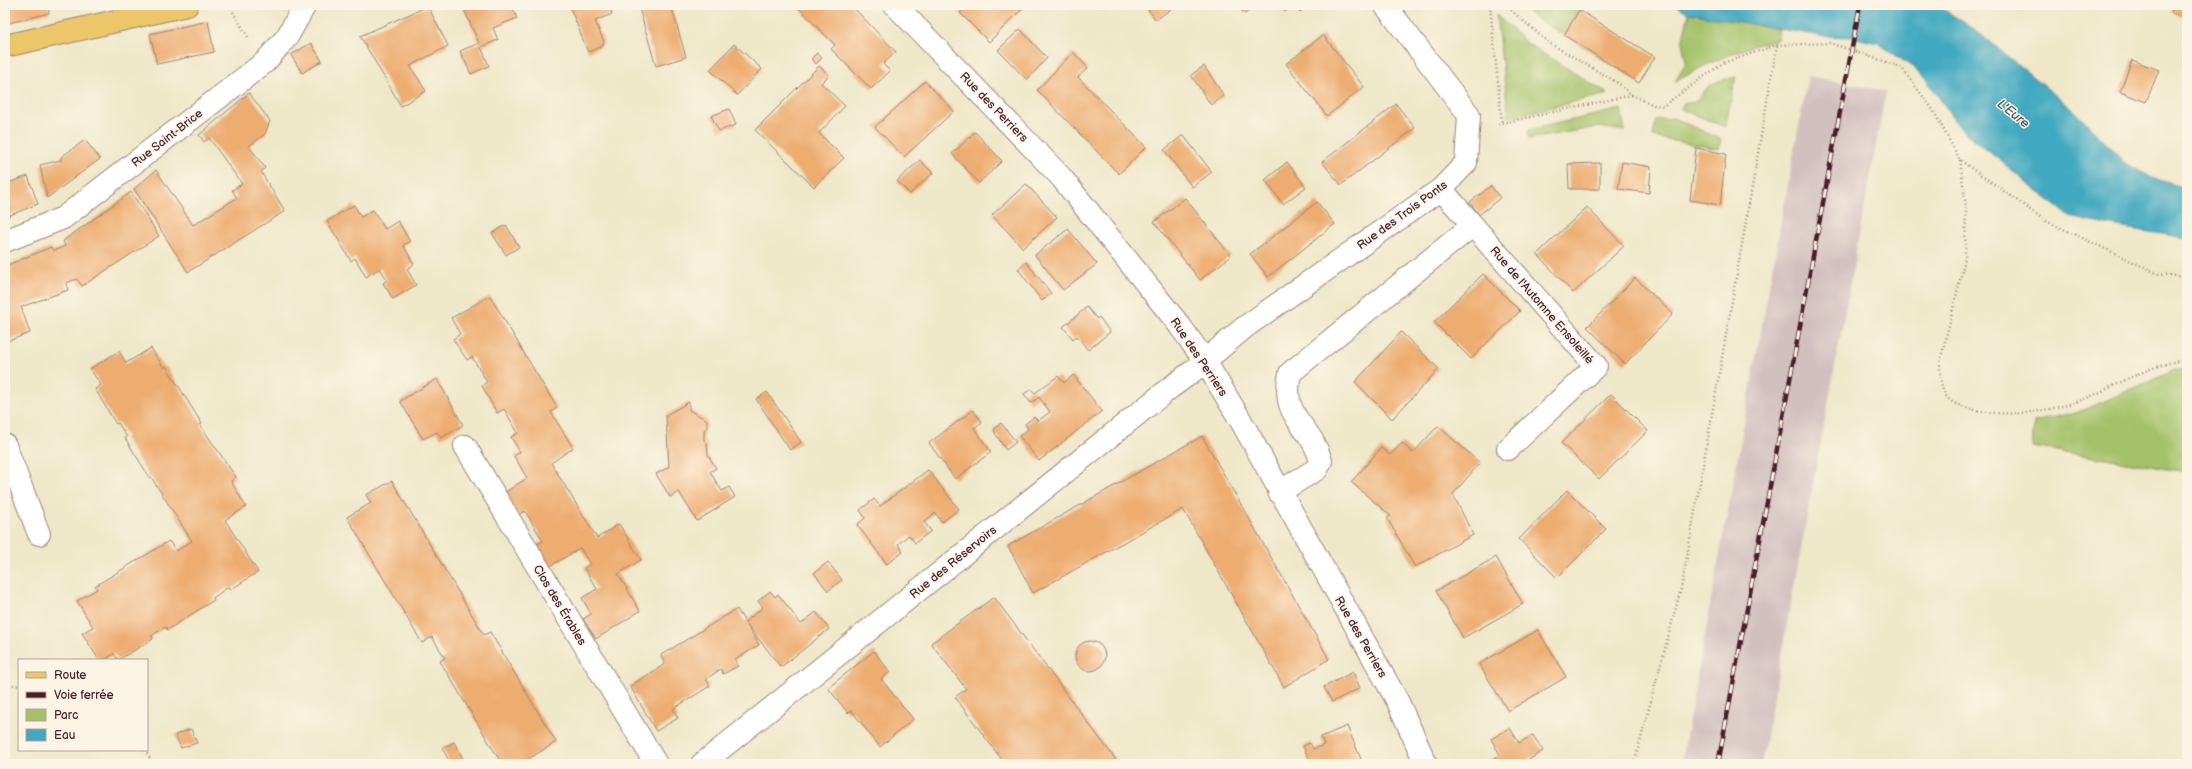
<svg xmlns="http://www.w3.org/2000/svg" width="2192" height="769" font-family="'Balsamiq Sans',sans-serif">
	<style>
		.industrial { fill: #d2bfbf }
		.green { fill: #a4c269; stroke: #77704a }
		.water { fill: #40a8c0; stroke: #456476 }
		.building { fill: #edac6f }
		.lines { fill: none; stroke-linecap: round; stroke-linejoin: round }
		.minor-casing { stroke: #9c837a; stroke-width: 24 }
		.major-casing { stroke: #9c837a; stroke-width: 24 }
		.path { stroke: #9c837a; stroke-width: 2.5; stroke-dasharray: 1 3; stroke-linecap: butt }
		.minor { stroke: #fff; stroke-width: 22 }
		.major { stroke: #ecc669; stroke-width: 22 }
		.rail-casing { stroke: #4a1f2b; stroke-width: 4.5 }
		.rail { stroke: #fcf5e5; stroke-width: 3; stroke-dasharray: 9; stroke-linecap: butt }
		.labels { text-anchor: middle; stroke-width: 3; stroke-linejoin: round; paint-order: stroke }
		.street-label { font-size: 12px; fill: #4a1f2b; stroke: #fcf5e5 }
		.water-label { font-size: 13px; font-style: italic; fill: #465667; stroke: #fcf5e5 }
	</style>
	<rect width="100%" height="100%" fill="#fcf5e5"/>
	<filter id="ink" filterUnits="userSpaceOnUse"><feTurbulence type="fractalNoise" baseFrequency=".025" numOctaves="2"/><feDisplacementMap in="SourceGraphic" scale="8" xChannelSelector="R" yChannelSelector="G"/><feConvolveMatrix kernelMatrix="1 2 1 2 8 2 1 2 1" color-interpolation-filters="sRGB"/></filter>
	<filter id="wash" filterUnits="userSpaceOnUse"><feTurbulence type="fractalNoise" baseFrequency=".012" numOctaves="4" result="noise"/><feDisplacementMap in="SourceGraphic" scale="16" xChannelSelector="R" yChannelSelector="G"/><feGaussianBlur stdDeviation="0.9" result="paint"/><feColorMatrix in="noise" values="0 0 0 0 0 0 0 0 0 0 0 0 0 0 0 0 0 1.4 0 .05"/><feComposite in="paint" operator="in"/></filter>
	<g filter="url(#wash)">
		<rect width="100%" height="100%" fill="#eee7c8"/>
		<path class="industrial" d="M1808,76L1886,91L1761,764H1681Z"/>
		<path class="green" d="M1521,5H1573L1579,10L1564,35L1534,17Z
			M1689,13L1779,29L1777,39C1740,48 1708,63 1675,82L1686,62L1682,42Z
			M1496,15L1528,44L1608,94L1509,117Z
			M1736,77L1725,127L1681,109L1683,104L1695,102C1708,84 1714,81 1736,77Z
			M1621,109L1625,131L1598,127L1529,139L1528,130Z
			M1673,118L1721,139L1718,149L1653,137L1656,120Z
			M2175,370H2187V472L2032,447L2034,422L2084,410Z"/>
		<path class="water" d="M1675,5H1937L1974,29L2075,111L2125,163L2152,178L2187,188V238L2111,226L2070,217L1961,129L1928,82L1911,66L1878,43L1852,37L1821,36L1689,13Z"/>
		<g id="blocks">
			<path class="building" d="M5,5H48L49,13L5,24Z
				M462,5H511L517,18L493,28L498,40L481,47L489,66L471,74L460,51L479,43Z
				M569,5H609L612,14L595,21L604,42L601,47L588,52Z
				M638,5H654L655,10L671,5L686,57L656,66Z
				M804,5H851L896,52L883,64L890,71L871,89L831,49L835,45L800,9Z
				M968,5H1024L1025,6L989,42L960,13Z
				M1149,5H1176L1156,20L1146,7Z
				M1239,5H1256L1245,14Z
				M1280,5H1294L1285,12Z
				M1294,5H1309L1300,12Z
				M2174,5H2187V19L2171,13Z
				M428,6L448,46L410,66L426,91L401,106L360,36Z
				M1579,10L1655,57L1639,83L1564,35Z
				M208,21L214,52L157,64L150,34Z
				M1020,29L1047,58L1027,80L998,50Z
				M1323,35L1364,87L1327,116L1286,64Z
				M311,43L322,61L302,73L291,55Z
				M734,44L762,69L737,95L710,70Z
				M1073,52L1088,68L1078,77L1146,147L1119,174L1037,90Z
				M817,53L822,58L816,64L811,59Z
				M2132,60L2159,70L2146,102L2120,92Z
				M819,66L829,75L821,83L845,106L819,133L844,158L814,187L755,130Z
				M1204,66L1224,96L1211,105L1191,75Z
				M925,81L954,111L904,157L875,127Z
				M249,93L270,121L265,134L249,146L265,168L261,172L285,211L188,272L134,189L156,170L193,225L237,198L232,190L242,184L209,138L204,142L199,135Z
				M1396,104L1415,128L1341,185L1322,162Z
				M729,109L736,125L719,131L711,116Z
				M975,132L1002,161L979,183L952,154Z
				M1183,135L1212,172L1192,187L1164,150Z
				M85,140L100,159L47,198L40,165L61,160V157Z
				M1696,148L1726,154L1720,205L1690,200Z
				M920,160L933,173L910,194L897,181Z
				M1287,162L1306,187L1283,204L1265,180Z
				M1622,162L1651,167L1649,193L1618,189Z
				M1600,163V189H1569L1568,164Z
				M28,176L38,204L5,217V184Z
				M1026,184L1057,217L1023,248L992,215Z
				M1491,186L1500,198L1479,215L1470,202Z
				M131,192L159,236L82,286L77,279L66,283L68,290L21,307L30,333L5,342V266L51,247L53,251L65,246L63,241Z
				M1185,198L1231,256L1200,280L1154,222Z
				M1317,202L1335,224L1268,277L1250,254Z
				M354,205L361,217L373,210L385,229L398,221L410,242L403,245L414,264L407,269L416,285L393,299L383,283L387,280L380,268L366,277L355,258L351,261L327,221Z
				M1587,207L1624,246L1573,293L1537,254Z
				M506,225L519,247L506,255L492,233Z
				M1068,229L1097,264L1063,290L1035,255Z
				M1026,262L1051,293L1042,301L1018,269Z
				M1483,274L1520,311L1471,359L1434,322Z
				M1635,278L1673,314L1625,364L1587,327Z
				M490,296L557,408L551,412L573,448L551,463L597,538L619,524L641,560L618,574L640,611L596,639L583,619L591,614L582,598L597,589L584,568L590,564L580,548L549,567L536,545L543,541L525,511L518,515L504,493L527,478L514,456L520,452L511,437L518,433L504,409L497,413L482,386L487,382L472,357L467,360L453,339L460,334L451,318Z
				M1087,307L1097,319L1099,317L1110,332L1088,350L1077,336L1073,339L1063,327Z
				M1401,332L1439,369L1392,419L1355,382Z
				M151,348L164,368L166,366L202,424L200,425L236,477L231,481L246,507L225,520L258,572L230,590L228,587L213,598L214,600L167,630L166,627L151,636L153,639L118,660L114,654L104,660H99L82,633L93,627L77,601L97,589L95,586L169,541L176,551L192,541L151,477L150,478L125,438L127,437L118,423L116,424L95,389L101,385L90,369L119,351L126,363Z
				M1073,375L1102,411L1039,461L1019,436L1028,429L1025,424L1034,417L1038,421L1050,412L1039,397L1031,403L1024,394L1031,389L1035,393L1058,376L1064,383Z
				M437,379L463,425L441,438L437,432L423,439L400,401Z
				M767,392L801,442L790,450L756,399Z
				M1611,394L1648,431L1599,479L1561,443Z
				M689,402V410L707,420V428L704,430V440L707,443L708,455L716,468L710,472L722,491L729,487L735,497L697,521L679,492L670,497L656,474L669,467L666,415Z
				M973,410L982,422L974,428L991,452L955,479L929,443Z
				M1001,423L1016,442L1006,450L995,433L994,429Z
				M1438,426L1480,463L1453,494L1473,535L1415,567L1387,518L1391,516L1351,482L1381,448L1390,455L1402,443L1413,453Z
				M1202,436L1329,659L1284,687L1183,509L1033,593L1008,546Z
				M928,470L959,509L942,522L935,513L924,522L931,531L915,543L909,535L898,544L903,552L887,564L857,525L865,518L860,510L874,499L880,506Z
				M392,481L484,635L490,632L556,742L520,764H502L440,661L445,658L432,637L422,643L347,517L371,503L366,495Z
				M1567,490L1606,529L1557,578L1519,539Z
				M1496,557L1523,604L1463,638L1436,591Z
				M828,562L842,580L828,591L814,573Z
				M770,591L775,597L778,594L801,624L816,612L829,629L781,667L745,622L763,607L758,601Z
				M994,597L1062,688L1119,764H1005L955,697L966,689L931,643Z
				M737,609L759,645L735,660L738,666L723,674L721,669L706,679L710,686L673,709L678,718L656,731L630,686L665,664L661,655Z
				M1538,630L1566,677L1508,711L1479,664Z
				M1075 656a15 15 0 1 1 30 0a15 15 0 1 1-30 0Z
				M874,651L890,672L881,679L913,719L880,747L851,710L848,713L828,688Z
				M1353,672L1360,688L1332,702L1324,687Z
				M1347,726L1363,764H1311L1303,746L1310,743L1313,749L1324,745L1321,737Z
				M1510,728L1519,743L1533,735L1543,751L1522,764H1494L1491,760L1500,755L1491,739Z
				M191,729L197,743L181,748L175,735Z
				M454,742L466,764H451L442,748Z"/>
		</g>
	</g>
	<g filter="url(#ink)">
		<use href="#blocks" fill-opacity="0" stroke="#9c837a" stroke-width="1"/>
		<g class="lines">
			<defs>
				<path id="minor" d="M895,5L1061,177L1180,326L1205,361L1241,421L1398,702L1426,764
					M1441,189L1596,366L1508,449
					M5,241L63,218L265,62L287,37L305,5
					M5,445L39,534
					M465,446L656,764
					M1279,492L1317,469L1321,461C1311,423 1280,420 1290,373L1472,226
					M702,764L1170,388L1193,371L1245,327L1441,189L1466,163L1469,115L1385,5"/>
				<path id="major" d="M5,46L187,5"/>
			</defs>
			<use href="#minor" class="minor-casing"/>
			<use href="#major" class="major-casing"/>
			<path class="path" d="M1490,5L1502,123
				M1505,5L1549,43L1618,83L1632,95L1654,105L1663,106L1723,63L1777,45L1830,43L1901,67L1933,110L1960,160L2046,221L2159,274L2187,277
				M233,12L248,37
				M1498,124L1632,95
				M1960,160L1966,207L1965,259L1940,362C1940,373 1940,387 1947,397C1952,404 1960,405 1968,408C2001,418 2037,413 2070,404C2110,392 2144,364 2187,360
				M5,683L19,686
				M145,750L153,764
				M1634,764L1682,585L1777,45"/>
			<use href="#minor" class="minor"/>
			<use href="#major" class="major"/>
			<defs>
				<path id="rail" d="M1718,764L1860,5"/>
			</defs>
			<use href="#rail" class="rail-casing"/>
			<use href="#rail" class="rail"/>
		</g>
	</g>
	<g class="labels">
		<g class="street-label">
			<text transform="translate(994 107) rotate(46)" y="4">Rue des Perriers</text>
			<text transform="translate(167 138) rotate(-38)" y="4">Rue Saint-Brice</text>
			<text transform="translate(1402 215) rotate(-36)" y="4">Rue des Trois Ponts</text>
			<text transform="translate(1542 305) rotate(49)" y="4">Rue de l'Automne Ensoleillé</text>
			<text transform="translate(1199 357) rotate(56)" y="4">Rue des Perriers</text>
			<text transform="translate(953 562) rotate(-39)" y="4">Rue des Réservoirs</text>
			<text transform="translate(560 605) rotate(59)" y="4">Clos des Érables</text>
			<text transform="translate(1361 637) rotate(60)" y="4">Rue des Perriers</text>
		</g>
		<g class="water-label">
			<text transform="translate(2014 113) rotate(39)" y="5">L'Eure</text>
		</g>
	</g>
	<rect width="2192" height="769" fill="none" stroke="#fcf5e5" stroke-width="20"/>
	<rect x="18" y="659" width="130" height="92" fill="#fcf5e5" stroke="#b59f9b"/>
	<rect x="26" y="672" width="20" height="6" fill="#ecc669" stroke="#b59f9b"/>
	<text x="54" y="679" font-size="12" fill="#4a1f2b">Route</text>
	<rect x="26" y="692" width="20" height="6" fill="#4a1f2b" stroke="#b59f9b"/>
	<text x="54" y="699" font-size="12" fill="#4a1f2b">Voie ferrée</text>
	<rect x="26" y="709" width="20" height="12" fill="#a4c269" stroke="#b59f9b"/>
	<text x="54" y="719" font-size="12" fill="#4a1f2b">Parc</text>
	<rect x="26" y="729" width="20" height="12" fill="#40a8c0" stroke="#b59f9b"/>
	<text x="54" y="739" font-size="12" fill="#4a1f2b">Eau</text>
</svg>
